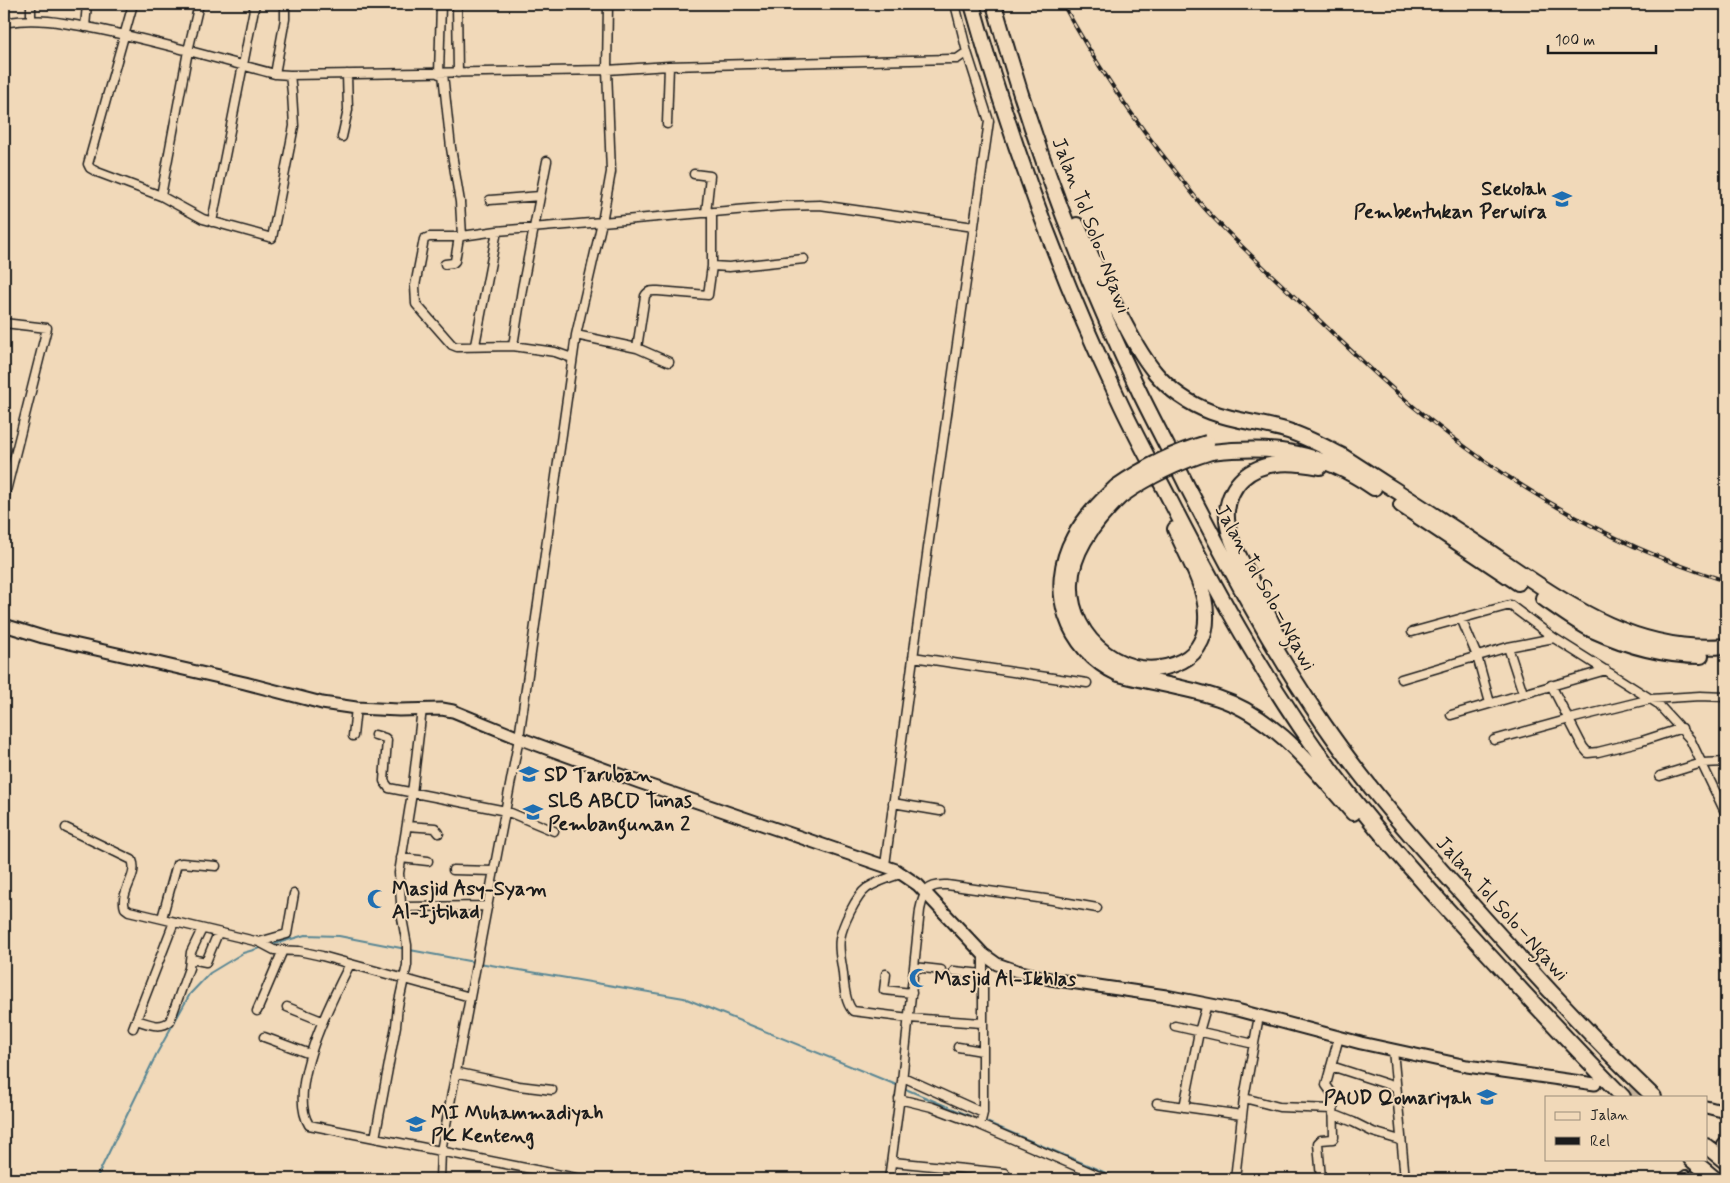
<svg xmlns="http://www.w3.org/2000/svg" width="1730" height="1183" font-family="Mynerve,sans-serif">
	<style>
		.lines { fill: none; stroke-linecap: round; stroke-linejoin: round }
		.stream { stroke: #5a8794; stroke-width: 2 }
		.tertiary-tunnel { stroke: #c6b39a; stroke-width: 10; stroke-dasharray: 10 5; stroke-linecap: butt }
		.secondary-tunnel { stroke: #c6b39a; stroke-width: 11; stroke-dasharray: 11 5.5; stroke-linecap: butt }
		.minor-casing { stroke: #1c1c1c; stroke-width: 11 }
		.tertiary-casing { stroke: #1c1c1c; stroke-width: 14 }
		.secondary-casing { stroke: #1c1c1c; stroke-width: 15 }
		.motorway-casing { stroke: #1c1c1c; stroke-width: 18 }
		.minor { stroke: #f1d9b9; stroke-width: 8 }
		.tertiary { stroke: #f1d9b9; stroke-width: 10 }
		.secondary { stroke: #f1d9b9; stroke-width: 11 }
		.motorway { stroke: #f1d9b9; stroke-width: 14 }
		.rail-casing { stroke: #1c1c1c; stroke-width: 4 }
		.rail { stroke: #f1d9b9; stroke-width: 2; stroke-dasharray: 5.5; stroke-linecap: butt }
		.motorway-bridge-casing { stroke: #1c1c1c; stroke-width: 18; stroke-linecap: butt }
		.motorway-bridge { stroke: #f1d9b9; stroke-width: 14 }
		.labels { text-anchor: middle; stroke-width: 4; stroke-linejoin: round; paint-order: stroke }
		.poi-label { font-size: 20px; font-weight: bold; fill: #1c1c1c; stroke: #f1d9b9; text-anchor: start }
		.street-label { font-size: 20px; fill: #1c1c1c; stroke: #f1d9b9 }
	</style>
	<rect width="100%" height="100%" fill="#f1d9b9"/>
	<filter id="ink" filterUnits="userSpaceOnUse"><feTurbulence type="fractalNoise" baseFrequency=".02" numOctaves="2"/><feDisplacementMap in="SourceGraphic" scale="10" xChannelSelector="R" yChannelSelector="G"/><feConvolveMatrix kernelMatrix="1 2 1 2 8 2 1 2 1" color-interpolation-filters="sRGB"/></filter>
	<g filter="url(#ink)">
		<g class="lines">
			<path class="stream" d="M271,945L305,935L339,936L406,949
				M410,950L474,962
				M479,963L684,998L899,1086
				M903,1088L970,1116
				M984,1121L1120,1179
				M96,1179L157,1053L190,994L210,973L243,953L264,947"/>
			<path class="tertiary-tunnel" d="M1686,1176L1706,1159"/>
			<path class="secondary-tunnel" d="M1612,1087L1655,1096"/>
			<defs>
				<path id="minor" d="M133,4L88,164L90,168L97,172L161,196L203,219L272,238L294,126L292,93L290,75
					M457,4L458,73
					M31,20V4
					M9,22C36,17 65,23 92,28C154,40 214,58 275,74L290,75L607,70L669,66L952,59H957L967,52
					M85,27L87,4
					M275,74L285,19V4
					M439,74L441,4
					M443,74L451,148L460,202L462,236L459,237L455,261L453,263L445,264
					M667,124L669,66
					M342,137L348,110L347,74
					M694,174L710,176L706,213
					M161,196L188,51L199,4
					M490,200L540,196
					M712,213V266L729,267L804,259
					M212,222L255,4
					M462,236L497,231L602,222L782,206L820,205L974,227
					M459,237H429L424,239L415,286L416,304L452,345L457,347L513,346L555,352L572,358
					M4,323L47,328L4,499
					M576,335L637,348
					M475,345L497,231
					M513,346L522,289L547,161
					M669,362L637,348L645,296C648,290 653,291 658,291L708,295L712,266
					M1461,618L1477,656L1490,703
					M1412,632L1510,605L1554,638L1657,703L1690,739L1726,814
					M1508,647L1523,693
					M913,657L1087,683
					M1401,679L1508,647L1554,638
					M1551,685L1583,747L1588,753L1598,752L1642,741L1682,728
					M422,709L412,793L399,873L402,918L407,945V965L398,1006L396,1026L375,1138L581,1179
					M1451,715L1606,670
					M375,735L385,738L387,740L384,781L389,788L506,811L554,831
					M353,736L356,708
					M1494,740L1570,719L1651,699L1700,696L1726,697
					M1660,776L1702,763L1726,762
					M893,803L940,811
					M407,826L435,828L439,833
					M66,828L132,860C139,876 119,892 125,908L129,911L259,942L274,950L299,951L322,956L470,997
					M401,858L428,861
					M885,865L929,540L989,121L967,52L955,4
					M453,870L494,871
					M903,873C891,877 878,881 867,888C856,896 842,926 840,939C838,951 842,963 843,974C844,985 845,1003 853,1011L909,1018L982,1023
					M401,907L488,906
					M162,918L177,864L182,863L216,866
					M259,942L287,934L294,894
					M191,959L206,962L218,933
					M350,964C332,999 286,1088 309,1125L375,1138
					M914,967L941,970
					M954,971L982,974
					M886,974L884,990L912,993
					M287,1007L322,1021
					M257,1011L283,950
					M136,1020C147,1023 160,1030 170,1021L189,968L191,952L202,929
					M1175,1026L1254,1044
					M133,1028L174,922
					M264,1037L310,1054
					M958,1047L982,1051
					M1393,1050L1405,1179
					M1331,1066L1396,1087
					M455,1072L519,1086L552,1090
					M903,1077L983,1113
					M1244,1098L1279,1107L1332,1109
					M899,1099L932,1107L980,1125L1106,1179
					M1157,1103L1242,1115
					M1184,1107L1199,1032L1207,1004
					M1333,1114L1353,1122L1373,1132L1400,1140
					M980,1125L983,1113V954
					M893,1162L1005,1173
					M440,1179L441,1151L519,738L576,335L602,222L611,172L607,70L608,4
					M889,1179L902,1081L920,910C924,891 927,884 947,885L1052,900L1097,908
					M1235,1179L1244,1098L1259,1016
					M1321,1179L1318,1143L1321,1140L1333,1139L1334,1137L1333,1095L1326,1085L1339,1037"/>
				<path id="tertiary" d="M1723,1145L1726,1142
					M1682,1179L1686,1176"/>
				<path id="secondary" d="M4,625L43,637L245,683L322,703L356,708L399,710L442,709L453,711L519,738L639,782L896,870L918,885L983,954L997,964L1017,971L1050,979L1166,996L1237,1010L1361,1043L1467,1066L1595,1084
					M1706,1107L1726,1112"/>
				<path id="motorway" d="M972,4C1010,139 1058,271 1118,398C1134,433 1153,467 1171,502C1219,596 1270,689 1334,774C1375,829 1421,881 1468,932C1519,988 1570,1043 1623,1097
					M994,4C1031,137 1080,269 1140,393C1155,424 1172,455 1187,486C1229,567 1271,648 1323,723C1368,789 1422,849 1475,908C1533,973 1591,1037 1654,1097
					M1077,225C1091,255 1104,285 1120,315C1143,359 1161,393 1211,412C1235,421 1261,423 1285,430C1305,436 1323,446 1341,455C1387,485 1433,514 1478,544C1555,595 1628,655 1726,646
					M1211,452C1275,445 1320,451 1374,488
					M1116,487C1100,502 1084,518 1074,537C1046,588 1066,650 1119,674C1152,683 1186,687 1218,698C1276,717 1314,769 1353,813
					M1121,496C1098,518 1072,550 1071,583C1068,640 1129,688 1182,661C1200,652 1207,633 1206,614C1206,587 1186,554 1175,529
					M1401,505L1518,583
					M1543,598C1559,609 1575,621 1592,630C1625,645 1664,656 1701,656
					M1281,642C1271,621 1261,600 1251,579C1241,559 1225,535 1227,511C1228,499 1234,486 1243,478C1264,459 1295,462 1320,467
					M1706,1146L1726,1162
					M1691,1159L1715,1179"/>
			</defs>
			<use href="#minor" class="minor-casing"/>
			<use href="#tertiary" class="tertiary-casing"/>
			<use href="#secondary" class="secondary-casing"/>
			<use href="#motorway" class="motorway-casing"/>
			<use href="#minor" class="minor"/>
			<use href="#tertiary" class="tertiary"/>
			<use href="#secondary" class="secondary"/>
			<use href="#motorway" class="motorway"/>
			<defs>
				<path id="rail" d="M1063,4C1095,63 1133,119 1176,172C1186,185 1196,199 1207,211C1242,248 1280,283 1317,318C1350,350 1384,383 1420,412C1512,487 1613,546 1726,581"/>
			</defs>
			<use href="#rail" class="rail-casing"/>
			<use href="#rail" class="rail"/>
			<defs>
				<path id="motorway-bridge" d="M1116,487C1145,467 1172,453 1207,443
					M1121,496C1149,476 1178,462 1211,452"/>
			</defs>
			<use href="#motorway-bridge" class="motorway-bridge-casing"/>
			<use href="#motorway-bridge" class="motorway-bridge"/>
		</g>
	</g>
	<defs>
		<symbol id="school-bare" viewBox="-9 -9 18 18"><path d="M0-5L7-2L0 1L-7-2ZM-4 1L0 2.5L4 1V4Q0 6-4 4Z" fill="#1f6fb2" stroke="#f1d9b9" stroke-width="2.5" paint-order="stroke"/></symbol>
		<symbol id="mosque-bare" viewBox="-9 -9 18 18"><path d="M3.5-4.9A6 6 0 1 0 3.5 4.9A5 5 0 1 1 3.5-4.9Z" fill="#1f6fb2" stroke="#f1d9b9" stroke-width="2.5" paint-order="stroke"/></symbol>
	</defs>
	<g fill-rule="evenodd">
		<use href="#school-bare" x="1548" y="185" width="28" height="28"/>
		<use href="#school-bare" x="515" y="760" width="28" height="28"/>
		<use href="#school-bare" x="519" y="798" width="28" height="28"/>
		<use href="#mosque-bare" x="363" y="885" width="28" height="28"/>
		<use href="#mosque-bare" x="905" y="964" width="28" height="28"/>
		<use href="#school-bare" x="1473" y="1083" width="28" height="28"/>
		<use href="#school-bare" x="402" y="1110" width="28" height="28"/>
	</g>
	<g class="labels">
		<g class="poi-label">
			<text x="1547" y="195" text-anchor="end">Sekolah<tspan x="1547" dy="23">Pembentukan Perwira</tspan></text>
			<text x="544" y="781">SD Taruban</text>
			<text x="548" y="807">SLB ABCD Tunas<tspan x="548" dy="23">Pembangunan 2</tspan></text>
			<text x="392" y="895">Masjid Asy-Syam<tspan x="392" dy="23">Al-Ijtihad</tspan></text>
			<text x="934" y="985">Masjid Al-Ikhlas</text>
			<text x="1472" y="1104" text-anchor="end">PAUD Qomariyah</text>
			<text x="431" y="1119">MI Muhammadiyah<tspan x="431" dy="23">PK Kenteng</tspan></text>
		</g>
		<g class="street-label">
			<text transform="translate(1092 225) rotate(69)" y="7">Jalan Tol Solo–Ngawi</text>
			<text transform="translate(1266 587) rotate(61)" y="7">Jalan Tol Solo–Ngawi</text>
			<text transform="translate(1503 908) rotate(48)" y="7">Jalan Tol Solo–Ngawi</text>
		</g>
	</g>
	<rect width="1730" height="1183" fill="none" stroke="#f1d9b9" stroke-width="20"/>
	<rect x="10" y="10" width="1710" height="1163" fill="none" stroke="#1c1c1c" stroke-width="2" filter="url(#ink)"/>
	<rect x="1545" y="1096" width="162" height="65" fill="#f1d9b9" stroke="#9c8d7a"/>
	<rect x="1555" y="1112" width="25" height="8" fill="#f1d9b9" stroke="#9c8d7a"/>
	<text x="1590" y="1120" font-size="15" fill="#1c1c1c">Jalan</text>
	<rect x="1555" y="1137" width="25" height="8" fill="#1c1c1c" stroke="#9c8d7a"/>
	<text x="1590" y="1146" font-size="15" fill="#1c1c1c">Rel</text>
	<path d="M1548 45v8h108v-8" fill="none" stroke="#1c1c1c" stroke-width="2.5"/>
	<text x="1555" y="45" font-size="15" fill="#1c1c1c" stroke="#f1d9b9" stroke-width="4" paint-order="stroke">100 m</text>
</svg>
